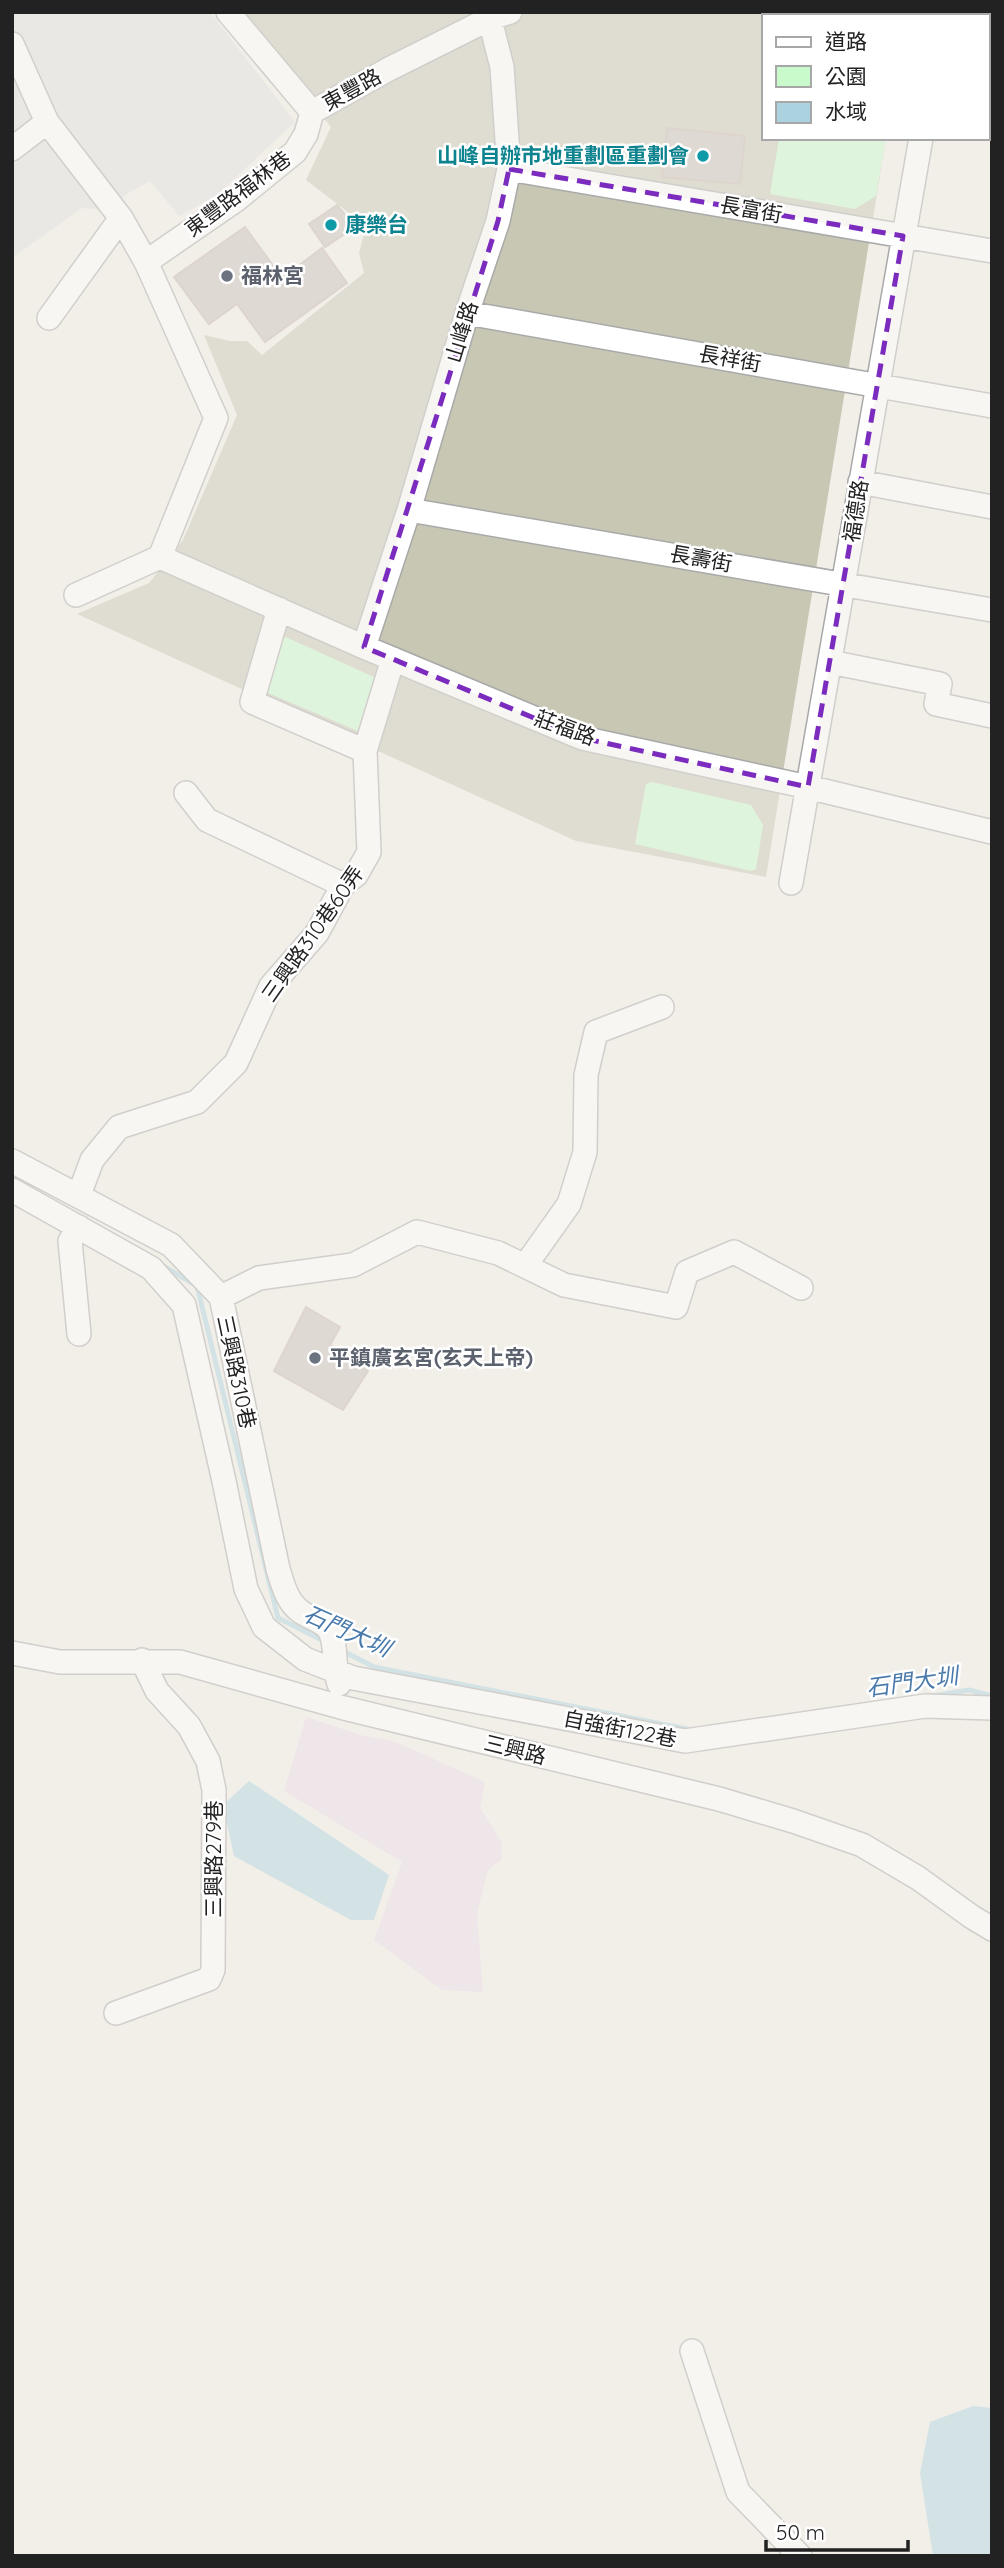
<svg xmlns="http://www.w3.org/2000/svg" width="1004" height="2568" font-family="Quicksand,'Noto Sans TC',sans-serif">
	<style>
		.residential { fill: #e0dfdf }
		.industrial { fill: #ebdbe8 }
		.construction { fill: #c7c7b4 }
		.park { fill: #c8facc }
		.water { fill: #aad3df }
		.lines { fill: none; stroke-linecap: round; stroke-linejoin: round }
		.stream { stroke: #aad3df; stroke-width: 5 }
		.building { fill: #c7bfb8; stroke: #c4b6ab; stroke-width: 2 }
		.minor-casing { stroke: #a9a9a9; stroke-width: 26 }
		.minor { stroke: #fff; stroke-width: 23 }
		.marked { fill: none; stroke: #7b2cbf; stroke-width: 5; stroke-dasharray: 14 9; stroke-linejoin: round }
		.culture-dot { fill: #0f9aa8; stroke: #fff; stroke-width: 2.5 }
		.worship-dot { fill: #6b7280; stroke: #fff; stroke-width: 2.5 }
		.labels { text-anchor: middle; stroke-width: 5; stroke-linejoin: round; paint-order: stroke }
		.street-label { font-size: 21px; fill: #222; stroke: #fff }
		.culture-label { font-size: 21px; font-weight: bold; fill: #0d838f; stroke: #fff; text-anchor: end }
		.worship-label { font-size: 21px; font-weight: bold; fill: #5b616d; stroke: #fff; text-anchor: start }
		.water-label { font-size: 23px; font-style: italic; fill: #4a7aab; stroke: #fff }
	</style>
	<rect width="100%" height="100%" fill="#f2efe9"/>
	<path class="residential" d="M12,12H210L295,122L217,195L179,216L150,181L127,194L107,210L82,208L12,258Z"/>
	<path class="industrial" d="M306,1717L361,1735L396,1742L485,1782L480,1808L501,1841L502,1859L488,1870L477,1913L483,1992L442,1990L374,1940L402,1862L284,1791Z"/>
	<path class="construction" d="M239,12H906V16H764V138H886L766,877L576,841L77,614L149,583L183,540L237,415L204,335L230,341H247L262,355L364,273L359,253L366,226L306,180L331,127Z"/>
	<path class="park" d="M779,138H886L876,196L855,209L770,194Z
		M277,633L376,678L358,731L261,690Z
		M652,782L751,805L763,825L756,869L751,871L635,844L646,784Z"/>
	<path class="water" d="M249,1781L389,1875L374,1920H351L234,1856L223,1805Z
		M973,2406L992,2408V2556H933L920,2473L930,2422Z"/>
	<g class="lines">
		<path class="stream" d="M160,1264L197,1286L278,1618L326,1642
			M341,1650L374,1667L692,1730
			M933,1696L969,1690L992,1696"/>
	</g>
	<path class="building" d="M667,128L745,136L740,184L662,177Z
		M337,205L355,227L325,247L309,224Z
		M245,227L282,278L322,248L347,283L265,342L237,304L209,324L174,277Z
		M306,1307L340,1327L330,1345L368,1371L343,1410L274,1371Z"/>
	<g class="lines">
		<defs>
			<path id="minor" d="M228,12L312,112L389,69L491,18L510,12
				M943,16L944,12
				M12,44L47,122L121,218L146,262L216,418L160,557
				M988,96L992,97
				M12,149L47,122
				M509,169L992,251
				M146,262L236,200L295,152L306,134L312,112
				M467,313L992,406
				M49,318L121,218
				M860,482L992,507
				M409,510L992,610
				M160,557L364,647L582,738L808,787L992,832
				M76,595L160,557
				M279,609L252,702L365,751
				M364,647L409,510L467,313L498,221L509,169L502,67L488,12
				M830,662L940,684L936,704L992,716
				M186,793L207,820L343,885
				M791,883L921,138
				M12,1161L171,1245L221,1297L278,1569C283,1585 287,1602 301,1612C310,1618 323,1621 329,1630C337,1641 333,1668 339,1684
				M12,1190L151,1268L184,1305L224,1481L246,1589L256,1610L264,1627L305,1659L353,1678L685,1741L925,1706L992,1708
				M79,1195L92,1160L119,1127L197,1102L236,1063L271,986L317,933L343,885L356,875L369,852L365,751L393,659
				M79,1227L70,1241L79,1334
				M525,1266L569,1204L585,1152L586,1075L596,1032L662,1007
				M221,1297L259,1278L353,1265L417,1232L498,1253L564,1285L676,1307L687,1272L734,1252L801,1288
				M12,1653L60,1662H180L344,1708L719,1799L793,1821L862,1845L918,1878L972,1917L992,1929
				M116,2013L209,1979L213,1970L214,1790L208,1761L189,1726L157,1691L142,1660
				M692,2351L738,2492L800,2556"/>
		</defs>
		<use href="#minor" class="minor-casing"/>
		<use href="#minor" class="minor"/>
	</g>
	<path d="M0 0H1004V2568H0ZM509,169L903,236L808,787L582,738L364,647L498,221Z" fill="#f2efe9" fill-opacity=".55" fill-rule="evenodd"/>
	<path class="marked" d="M509,169L903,236L808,787L582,738L364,647L498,221Z"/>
	<g class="culture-dot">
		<circle cx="703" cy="156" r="7"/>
		<circle cx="331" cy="225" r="7"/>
	</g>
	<g class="worship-dot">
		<circle cx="227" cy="276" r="7"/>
		<circle cx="315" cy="1358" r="7"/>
	</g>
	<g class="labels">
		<g class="street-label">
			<text transform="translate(352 90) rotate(-29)" y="7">東豐路</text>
			<text transform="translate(238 194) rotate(-37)" y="7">東豐路福林巷</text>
			<text transform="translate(751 210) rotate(10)" y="7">長富街</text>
			<text transform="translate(462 332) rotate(-73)" y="7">山峰路</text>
			<text transform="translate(730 359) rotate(10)" y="7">長祥街</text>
			<text transform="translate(856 511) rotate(-81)" y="7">福德路</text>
			<text transform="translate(701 559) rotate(10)" y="7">長壽街</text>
			<text transform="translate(565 728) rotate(20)" y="7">莊福路</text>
			<text transform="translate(313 934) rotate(-55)" y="7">三興路310巷60弄</text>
			<text transform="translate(236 1372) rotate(78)" y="7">三興路310巷</text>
			<text transform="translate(620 1729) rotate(11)" y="7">自強街122巷</text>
			<text transform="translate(515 1750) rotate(14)" y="7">三興路</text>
			<text transform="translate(214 1859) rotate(-90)" y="7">三興路279巷</text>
		</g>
		<g class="culture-label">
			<text x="689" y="163">山峰自辦市地重劃區重劃會</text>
			<text x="345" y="232" text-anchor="start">康樂台</text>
		</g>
		<g class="worship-label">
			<text x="241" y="283">福林宮</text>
			<text x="329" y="1365">平鎮廣玄宮(玄天上帝)</text>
		</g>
		<g class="water-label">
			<text transform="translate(347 1631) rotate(24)" y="8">石門大圳</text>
			<text transform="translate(912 1682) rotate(-8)" y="8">石門大圳</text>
		</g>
	</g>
	<rect width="1004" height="2568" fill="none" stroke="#222222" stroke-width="28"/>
	<rect x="762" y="14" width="228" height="126" fill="#ffffff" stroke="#a7a7a7" stroke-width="2"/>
	<rect x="776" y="37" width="35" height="10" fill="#ffffff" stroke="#a7a7a7" stroke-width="2"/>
	<text x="825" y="49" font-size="21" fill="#222222">道路</text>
	<rect x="776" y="66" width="35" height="21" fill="#c8facc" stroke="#a7a7a7" stroke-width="2"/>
	<text x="825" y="84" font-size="21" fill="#222222">公園</text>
	<rect x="776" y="102" width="35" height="21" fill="#aad3df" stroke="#a7a7a7" stroke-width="2"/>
	<text x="825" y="119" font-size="21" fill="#222222">水域</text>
	<path d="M766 2540v10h142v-10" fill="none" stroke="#222222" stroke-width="3.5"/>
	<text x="776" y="2540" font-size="21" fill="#222222" stroke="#ffffff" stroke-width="5" paint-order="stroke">50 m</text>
</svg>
